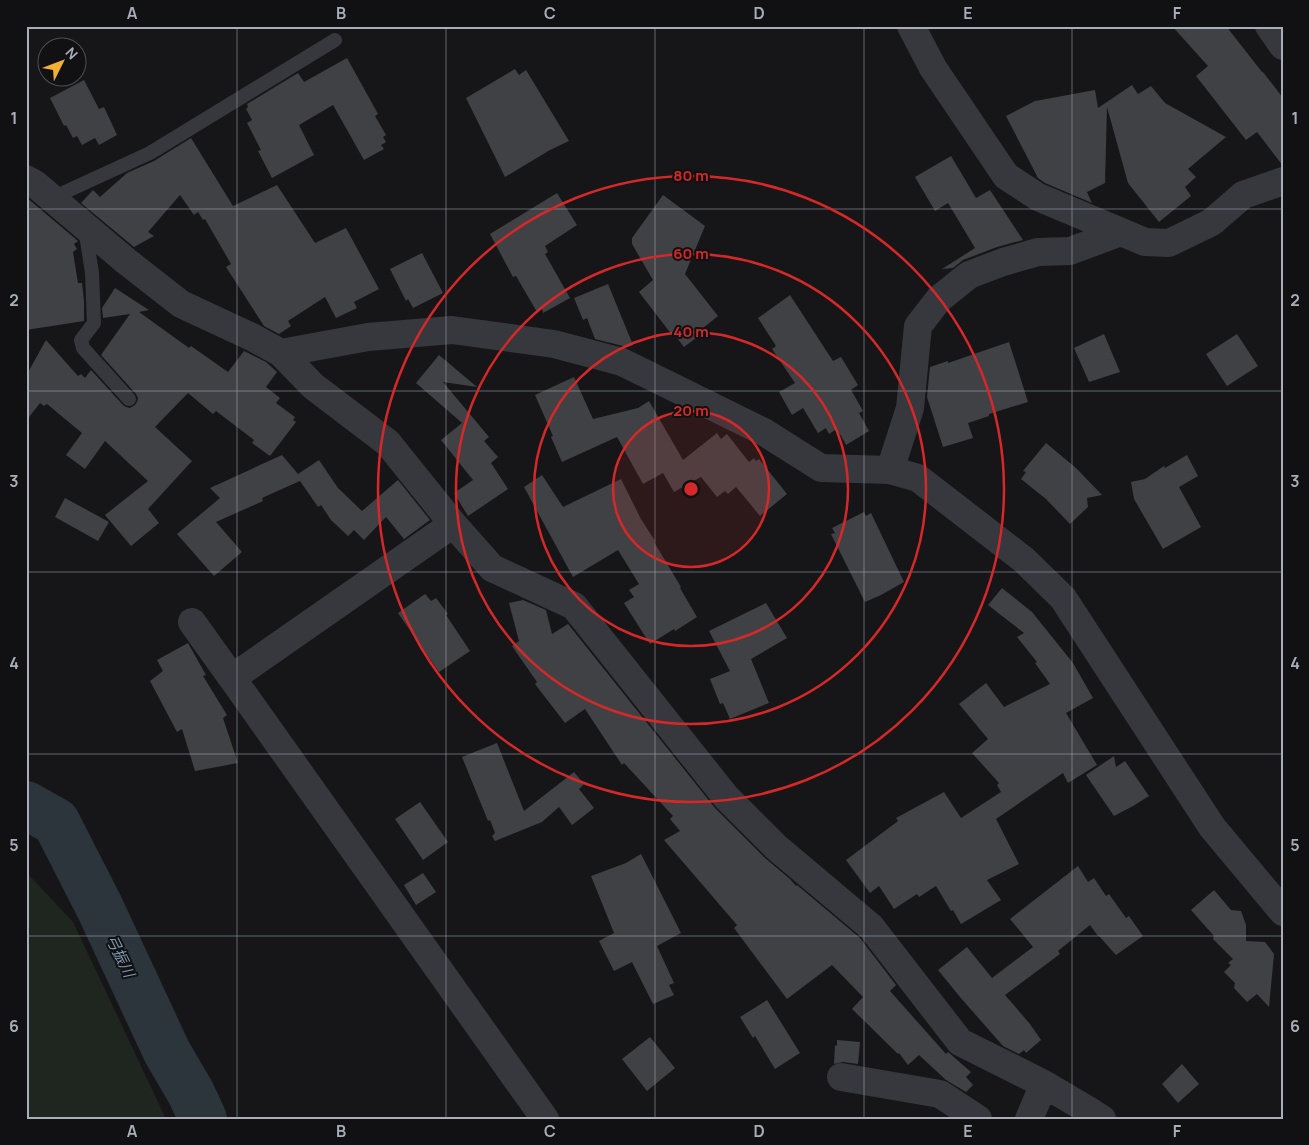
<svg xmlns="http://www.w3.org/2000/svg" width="1309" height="1145" font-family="Manrope,'Noto Sans JP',sans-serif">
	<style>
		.green { fill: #1e261f }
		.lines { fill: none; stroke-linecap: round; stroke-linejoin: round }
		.river { stroke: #2c353c; stroke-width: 48 }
		.building { fill: #404145 }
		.service { stroke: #37383d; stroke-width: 14 }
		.minor { stroke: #37383d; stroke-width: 28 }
		.grid { fill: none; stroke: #a8adb8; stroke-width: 1; stroke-opacity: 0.55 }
		.ring { fill: none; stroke: #d62828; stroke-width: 2.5 }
		.labels { text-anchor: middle; stroke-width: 4; stroke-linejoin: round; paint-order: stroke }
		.water-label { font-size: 15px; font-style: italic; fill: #7f9bb3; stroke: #111113 }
		.centre { fill: #d62828; stroke: #111113; stroke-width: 2.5 }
		.ring-label { font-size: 15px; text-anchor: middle; font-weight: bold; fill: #d62828; stroke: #111113; stroke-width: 4; stroke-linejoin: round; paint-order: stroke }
		.neatline { fill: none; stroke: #a8adb8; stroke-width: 2 }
		.grid-label { font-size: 16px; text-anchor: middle; font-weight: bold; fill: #a8adb8 }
	</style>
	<rect width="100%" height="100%" fill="#161618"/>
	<path class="green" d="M26,872L73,922L166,1119H26Z"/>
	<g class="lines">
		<path class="river" d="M26,805L56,822L100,908L167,1052L191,1093L203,1119"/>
	</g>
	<path class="building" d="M1172,26H1226L1262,72H1263L1283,98V166L1257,132L1246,140L1196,76L1208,66Z
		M347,58L378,114L375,116L386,135L383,137L386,142L381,145L384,149L364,160L333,105L299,125L314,155L272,178L258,151L261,150L247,123L252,120L246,109L248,107L247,104L298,73L304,82Z
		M515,69L519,75L526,70L569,141L550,150L505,177L466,98Z
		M84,80L99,109L104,107L117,135L99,145L95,138L82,145L77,136L73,138L66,125L64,126L50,98Z
		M1132,85L1138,94L1151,86L1165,103L1226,137L1188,169L1196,177L1185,187L1191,196L1159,222L1128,183L1107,107L1105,183L1087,192L1092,203L1045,183L1038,178L1006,116L1035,101L1095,90L1098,108Z
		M191,138L233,206L277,185L315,243L346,228L379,289L354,302L357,308L336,318L325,297L288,321L291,326L279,334L264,326L226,267L231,264L205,219L203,220L198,212L194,215L180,195L148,232L154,236L134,247L81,203L93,190L100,197L127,173L154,161Z
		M951,156L976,198L990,190L1023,240L997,247L963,260L953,268L942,269L975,248L948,203L935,211L915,177Z
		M557,193L577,225L545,246L548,252L545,254L570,298L543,313L542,309L537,312L516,276L513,277L490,234Z
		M663,195L705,226L685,274L718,316L698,332L700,335L684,347L674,334L672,335L639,292L653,280L632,244V238Z
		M26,197L78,241L74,244L77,249L73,252L78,283H82L84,301V321L26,330Z
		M422,253L443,293L413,308L408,299L406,301L390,269Z
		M608,284L633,345L627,347L595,339L587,318L583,320L574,298Z
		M115,288L149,310L139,312L189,348L191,346L228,372L244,351L266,362L277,372L266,387L280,398L276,403L295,417L293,420L296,422L270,456L252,443L254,440L216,411L213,414L188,393L155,427L192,461L148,509L159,523L131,546L105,515L148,481L105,441L85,469L66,455L82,433L47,404L44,406L40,403L26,421V376L46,340L78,376L81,374L85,378L91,370L123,405L126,407L130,408L135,405L137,402L138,398L136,394L101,355L130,314L103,318L102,308Z
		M790,295L833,361L841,357L858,385L851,390L863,411L859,413L869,431L846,445L840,434H838L835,430L829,434L826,428L818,433L803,408L792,415L779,392L795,383L772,349L776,346L758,318Z
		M1104,334L1120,372L1089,382L1074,348Z
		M1237,334L1258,366L1227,386L1206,354Z
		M1009,342L1028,402L989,414V416L968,423L973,438L943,447L927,397L930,367L948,361V363Z
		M439,355L477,387L443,382L489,437L484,441L498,457L491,463L508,489L468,516L454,493L473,480L441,440L462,423L416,383Z
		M574,377L593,419L638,408L649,401L683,460L717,433L721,439L727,434L749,462L754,458L756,461L759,459L787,494L760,516L736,487L728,494L725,491L717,497L701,477L674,492L663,473L643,484L617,437L562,462L551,437L553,436L535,395Z
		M1046,443L1076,468L1102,495L1087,498L1088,507L1070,524L1046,499L1021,479L1026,472L1023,471Z
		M282,455L298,474L319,460L338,488L362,511L398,480L430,520L404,539L386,517L364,540L354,530L348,536L331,520L321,505L318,507L300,481L262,498L263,501L216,522L242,552L214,576L177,534L220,498L210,488Z
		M1187,455L1198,476L1179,487L1201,527L1163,549L1134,499L1131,482L1145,479L1164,466L1165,468Z
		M542,475L563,507L621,479L641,519L655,541L654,542L681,587L680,588L697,617L675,631L674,629L650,644L624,603L634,597L629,590L639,584L618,550L573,577L524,487Z
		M65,498L109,522L98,541L55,517Z
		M864,512L866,516L871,513L904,582L881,595L865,602L831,534L835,533L832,528Z
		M1002,588L1032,612L1073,663L1093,698L1066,713L1097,765L1068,783L1063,773L996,819L1019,864L987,880L1001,900L961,924L953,910L951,911L936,886L919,897L917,894L894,909L879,886L870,893L846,860L898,821L896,818L944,792L961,818L1001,792L997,785L999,783L972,753L988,739L959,704L986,683L1004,707L1050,684L1035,663L1037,662L1017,637L1024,633L988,605Z
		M425,594L431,601L436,598L448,614L446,615L470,651L439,672L398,613Z
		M523,600L546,610L552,634L568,624L715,808L765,858L790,879L796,886L797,885L860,938L896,985L890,991L946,1054L948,1052L971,1072L966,1077L973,1085L966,1092L946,1080L919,1055L908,1065L899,1053L898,1054L852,1009L863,997L832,965L787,999L734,928L737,925L664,840L680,831L670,819L673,816L624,763L622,765L585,709L565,723L535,684L537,682L512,646L519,641L509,603Z
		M766,603L787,638L751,659L769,703L730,719L723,703L720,704L710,679L730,671L709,631Z
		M188,643L206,675L203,676L227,715L223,718L238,763L195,771L182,729L177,732L150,681L163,671L157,660Z
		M497,743L524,811L574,772L584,784L579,789L594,808L572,825L559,807L542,822L495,841L492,836L495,833L490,820L488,821L462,757Z
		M1114,756L1116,767L1125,761L1149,796L1133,806L1114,816L1086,775Z
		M420,802L448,842L423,860L395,819Z
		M641,854L681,933L657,946L674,983L669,985L674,995L653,1004L632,962L614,971L599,941L614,933L591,876L626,863Z
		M1078,866L1088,882L1094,878L1106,896L1109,894L1126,918L1129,916L1143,936L1116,955L1099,936H1098L1090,925L1058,951L1060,954L1005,995L1030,1024L1041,1040L1026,1053L1024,1050L1019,1054L1003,1046L960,997L938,970L967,947L992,978L1033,947L1010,919Z
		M423,873L436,892L416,905L404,885Z
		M1214,890L1231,910L1241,911L1246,925V941L1265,942L1274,954L1269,1007L1257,994L1247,1002L1234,988L1235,983L1224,972L1231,965L1228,963L1233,959L1213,939L1214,936L1191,910Z
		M767,1000L800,1053L775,1069L755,1036L753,1038L740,1017Z
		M650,1037L675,1068L647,1091L622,1059Z
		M837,1040L860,1042L858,1064L843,1062L834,1064L835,1045L837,1046Z
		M1182,1064L1199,1084L1178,1103L1162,1084Z"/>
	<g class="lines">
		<path class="service" d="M52,198L150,153L335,40
			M85,228L92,273L94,323L81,340L83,348L129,399"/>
		<path class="minor" d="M911,26L933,68L1006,176L1038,197L1145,242L1169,243L1212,222L1243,195L1283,181
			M1269,26L1283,46
			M26,179L35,184L126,261L181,304L252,337L281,353L313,386L388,443L453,524L492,568L574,606L726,797L776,847L871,927L960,1042L1044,1084L1088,1110L1102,1119
			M281,353L368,337L452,330L554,344L622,362L764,432L821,468L890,470L918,478L1024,560L1063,598L1212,827L1283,912
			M890,470L910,408L918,326L939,299L969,275L1003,262L1038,252L1070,251L1121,232
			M453,524L232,678L545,1119
			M192,622L232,678
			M841,1077L940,1094L978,1119
			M1029,1119L1044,1084"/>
	</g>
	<path class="grid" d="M237,26V1119M446,26V1119M655,26V1119M864,26V1119M1072,26V1119M26,209H1283M26,391H1283M26,572H1283M26,754H1283M26,936H1283"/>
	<circle cx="691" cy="489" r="78" fill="#d62828" fill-opacity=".12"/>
	<g class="ring">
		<circle cx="691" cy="489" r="78"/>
		<circle cx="691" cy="489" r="157"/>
		<circle cx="691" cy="489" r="235"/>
		<circle cx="691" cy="489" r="313"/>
	</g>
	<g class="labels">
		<g class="water-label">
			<text transform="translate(120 956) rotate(64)" y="5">弓振川</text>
		</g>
	</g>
	<circle cx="691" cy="489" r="8" class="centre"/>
	<g class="ring-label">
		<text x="691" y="181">80 m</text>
		<text x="691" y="259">60 m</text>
		<text x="691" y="337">40 m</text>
		<text x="691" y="416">20 m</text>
	</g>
	<rect width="1309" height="1145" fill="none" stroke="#111113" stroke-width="55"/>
	<g transform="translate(62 62) rotate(48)"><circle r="24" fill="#111113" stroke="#4d4f55"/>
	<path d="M0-4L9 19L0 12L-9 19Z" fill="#f2b134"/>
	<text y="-8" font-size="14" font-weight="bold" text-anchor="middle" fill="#a8adb8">N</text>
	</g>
	<rect x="28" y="28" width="1254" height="1090" class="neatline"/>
	<g class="grid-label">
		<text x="132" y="19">A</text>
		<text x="341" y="19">B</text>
		<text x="550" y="19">C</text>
		<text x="759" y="19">D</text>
		<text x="968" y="19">E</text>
		<text x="1177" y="19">F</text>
		<text x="14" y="124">1</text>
		<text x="1295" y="124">1</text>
		<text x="14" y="306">2</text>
		<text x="1295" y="306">2</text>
		<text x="14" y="487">3</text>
		<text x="1295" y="487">3</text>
		<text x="14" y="669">4</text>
		<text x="1295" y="669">4</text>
		<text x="14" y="851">5</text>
		<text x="1295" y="851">5</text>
		<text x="14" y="1032">6</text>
		<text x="1295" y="1032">6</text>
		<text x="132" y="1137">A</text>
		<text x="341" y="1137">B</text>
		<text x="550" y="1137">C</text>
		<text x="759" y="1137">D</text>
		<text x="968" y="1137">E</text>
		<text x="1177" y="1137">F</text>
	</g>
</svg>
